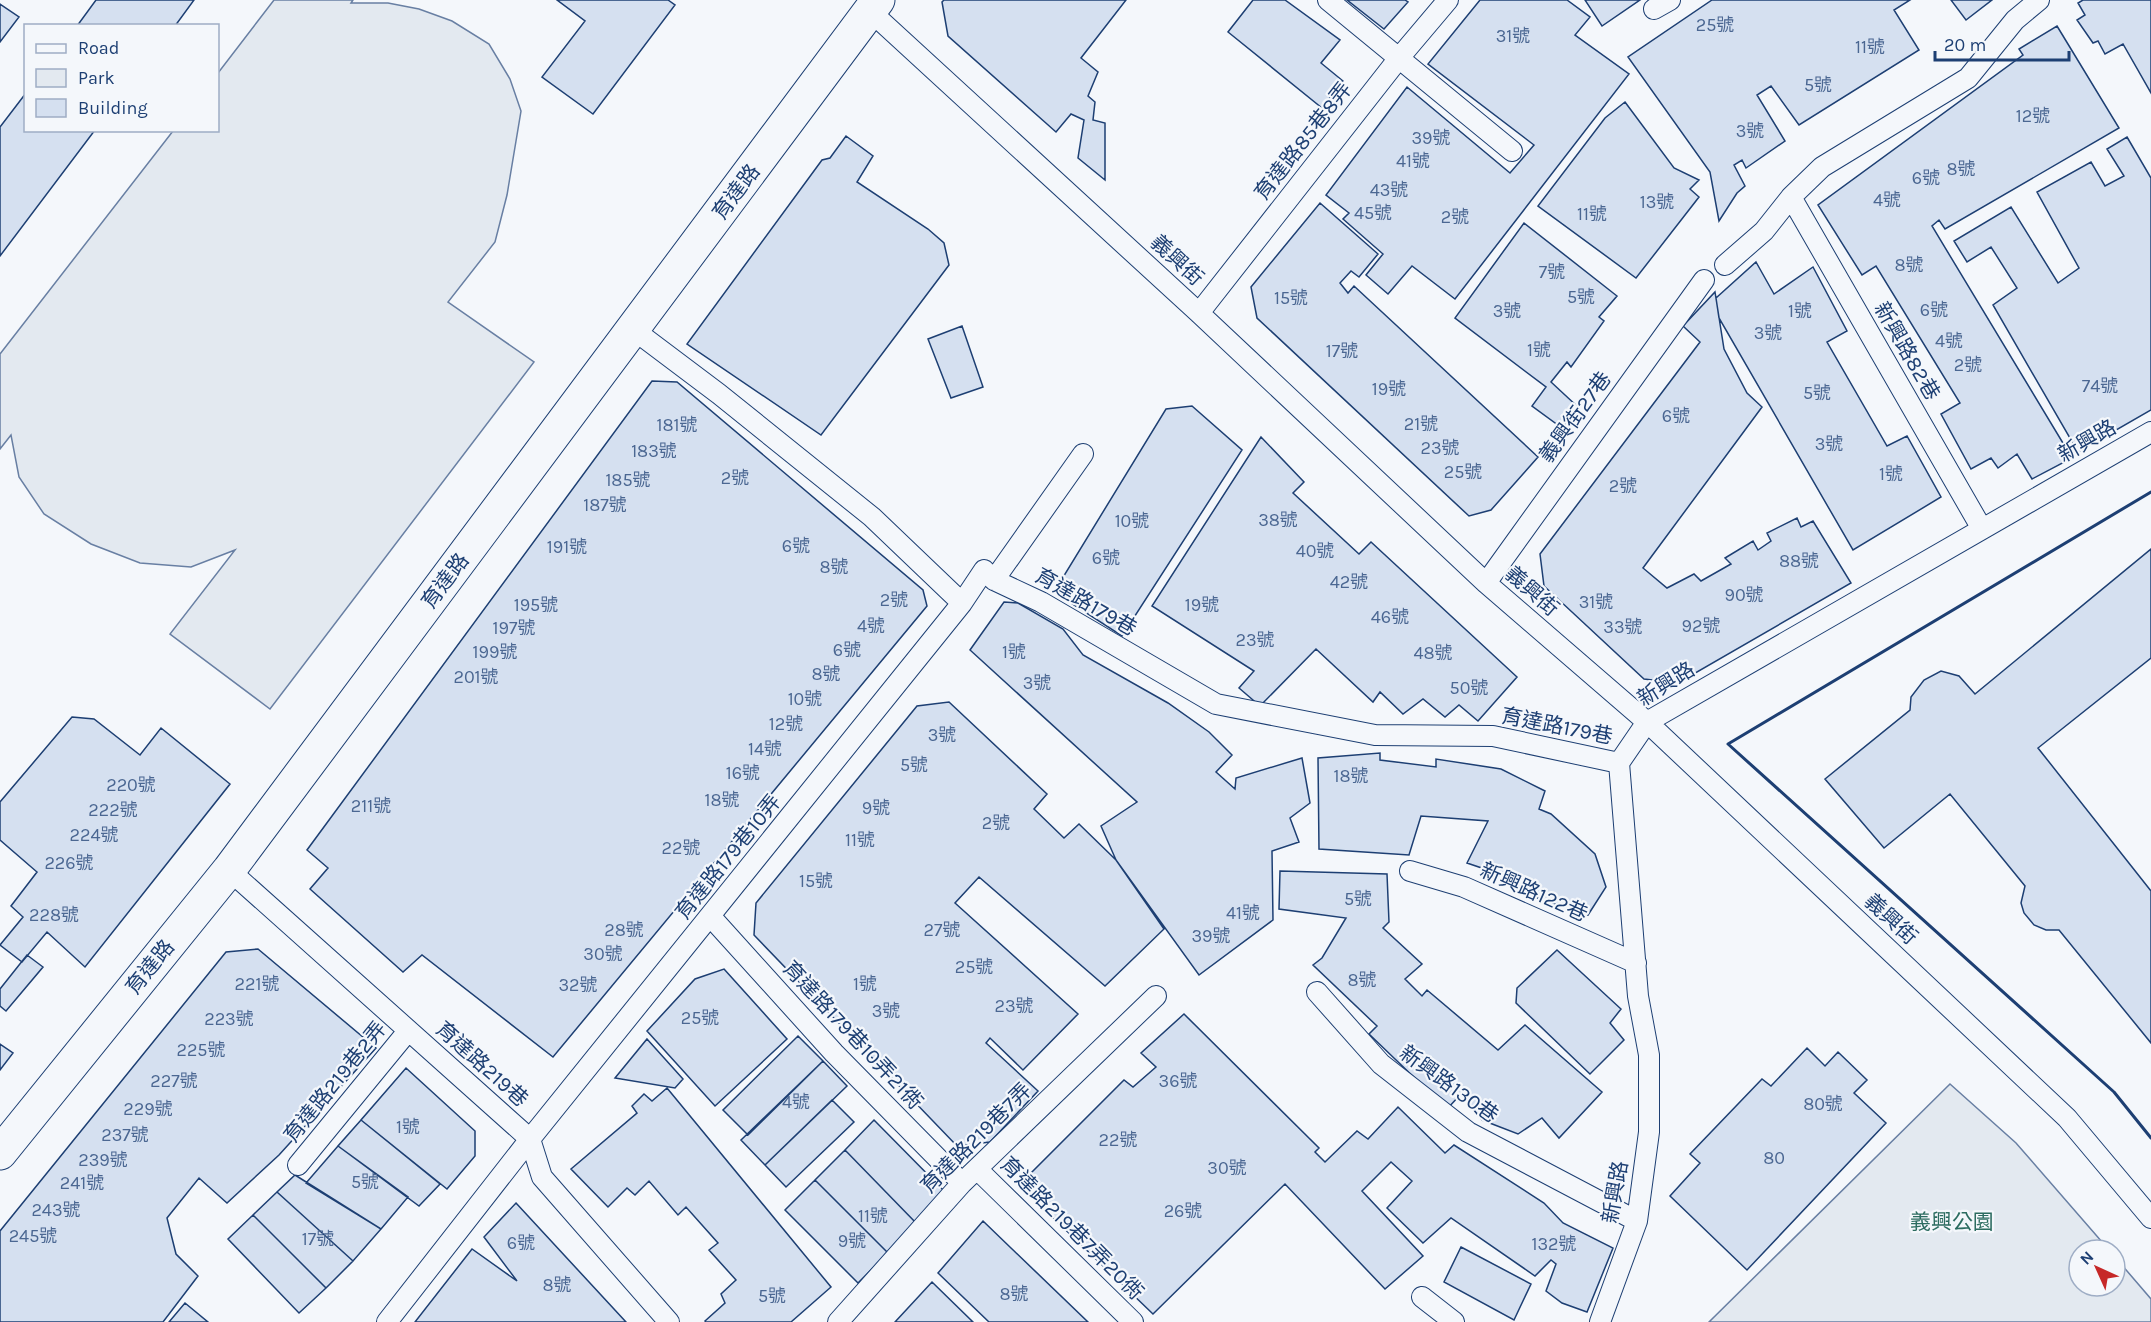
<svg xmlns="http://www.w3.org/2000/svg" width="2151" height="1322" font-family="Karla,'Noto Sans TC',sans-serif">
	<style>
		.green { fill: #e3e9f0; stroke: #687fa3; stroke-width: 1.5 }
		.building { fill: #d5e0f0; stroke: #1d3f73; stroke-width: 1.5 }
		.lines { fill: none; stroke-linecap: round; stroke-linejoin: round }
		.lane-casing { stroke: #1d3f73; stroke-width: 22 }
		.secondary-casing { stroke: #1d3f73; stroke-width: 35 }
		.lane { stroke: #f4f7fb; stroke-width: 20 }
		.secondary { stroke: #f4f7fb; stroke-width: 33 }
		.wall { stroke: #1d3f73; stroke-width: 3 }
		.labels { text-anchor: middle; stroke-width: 4.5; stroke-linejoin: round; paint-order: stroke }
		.number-label { font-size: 18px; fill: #4b6792 }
		.street-label { font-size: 21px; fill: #1d3f73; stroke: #f4f7fb }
		.park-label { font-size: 21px; fill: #2c6c60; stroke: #f4f7fb }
	</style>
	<rect width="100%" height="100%" fill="#f4f7fb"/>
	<path class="green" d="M274,0H353L351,3H388L419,9L452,21L489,44L510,79L521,111L507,195L495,242L448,302L534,362L270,709L170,634L235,550L191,567L140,563L91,544L44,514L19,477L11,435L0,449V354L173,131L218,130V73Z
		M1950,1084L2016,1143L2109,1250H2079V1286H2115V1257L2151,1299V1322H1709Z"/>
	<path class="building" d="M96,0H194L175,26H77Z
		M557,0H668L675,5L593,114L542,77L585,21Z
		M944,0H1126L1081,58L1098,72L1088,96L1095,102L1093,120L1105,123V180L1078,158L1084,120L1071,114L1056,132L948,36L942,2Z
		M1253,0H1285L1340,40L1321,63L1343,81L1322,108L1228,32Z
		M1347,0H1405L1408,2L1384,29Z
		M1480,0H1567L1590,17L1575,35L1629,74L1455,299L1412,266L1388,294L1366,275L1383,254L1343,219L1349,213L1326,195L1407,87L1510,173L1534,145L1428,64Z
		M1585,0H1640L1602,26Z
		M1712,0H1910L1894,10L1919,50L1799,125L1771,86L1757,95L1785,141L1746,168L1742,160L1734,165L1745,186L1737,193L1719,221L1710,172L1628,57Z
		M1951,0H1992L1966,20Z
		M2083,0H2151V93L2123,44L2105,54L2098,41L2093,43L2077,20L2085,15L2078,3Z
		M0,4L19,17L0,42Z
		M2057,26L2119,128L1945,229L1939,220L1932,226L2072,458L2032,479L2017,454L1998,468L1991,458L1971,469L1941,414L1960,403L1876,266L1862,275L1818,205L2023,55L2019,49Z
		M26,93V130H95L0,256V127Z
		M1625,102L1674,168L1699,180L1690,189L1699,197L1636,278L1538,206L1605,118Z
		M846,136L873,156L857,182L928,229L944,243L949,265L821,435L687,344L822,160L830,158Z
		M2127,137L2151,178V410L2078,452L1993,305L2017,288L1991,247L1967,262L1954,241L2011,207L2058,283L2079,268L2037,192L2091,162L2105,186L2124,176L2107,149Z
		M1320,203L1378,254L1359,277L1351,271L1340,283L1348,293L1354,286L1538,457L1491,510L1469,516L1257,318L1251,287Z
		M1524,223L1617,296L1599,317L1604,321L1571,367L1567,362L1551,382L1579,408L1562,428L1532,406L1546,387L1455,318Z
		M1756,262L1774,294L1813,267L1847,331L1827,342L1887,446L1907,436L1941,497L1853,550L1719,318L1716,298Z
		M1715,292L1724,349L1747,393L1762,407L1643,568L1667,588L1694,574L1701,581L1731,564L1725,558L1753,541L1758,550L1771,541L1767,533L1797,518L1801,527L1813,521L1851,583L1678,683L1644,679L1544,586L1540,554L1700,342L1683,326Z
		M962,326L983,387L951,398L928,339Z
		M652,381L677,382L923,590L927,606L553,1057L422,955L403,972L310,889L328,868L307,850Z
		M1192,406L1242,450L1122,636L1054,592L1166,409Z
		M1261,437L1304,482L1293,493L1359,554L1371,542L1517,677L1478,721L1459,705L1445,717L1423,699L1403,714L1380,692L1373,702L1316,649L1260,706L1239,688L1254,671L1152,606Z
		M2151,549V658L2038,748L2151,891V1043L2059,930H2046L2034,925L2024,913L2021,903L2025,886L1950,794L1884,848L1825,779L1910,710L1911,697L1924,680L1941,671L1959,676L1975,694Z
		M1004,602L1018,603L1063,629L1083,655L1168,703L1209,732L1232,755L1216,772L1235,789L1236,778L1302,758L1310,803L1290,818L1299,842L1272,851L1273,920L1199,975L1116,860L1101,826L1137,802L970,650Z
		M949,702L1047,794L1034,809L1064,838L1079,824L1116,860L1164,929L1105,986L979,877L955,903L1078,1014L1023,1070L990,1038L986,1043L1038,1091L990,1142L957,1146L754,935L756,903L917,706Z
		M72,717L94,719L140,755L161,728L230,784L85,967L47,932L22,962L0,945L23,917L11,906L37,872L0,840V802Z
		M1380,753V760L1436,767V759L1501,769L1545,791L1539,809L1551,814L1595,854L1606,887L1588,915L1523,893L1514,879L1467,863L1488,821L1421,816L1409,855L1319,849L1318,758Z
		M1280,871L1387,874L1389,922L1383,928L1422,964L1405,979L1422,996L1427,990L1498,1050L1525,1025L1602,1092L1559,1138L1542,1118L1518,1134L1482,1120L1461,1094L1447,1109L1369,1034L1377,1026L1313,965L1322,958L1346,918L1279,909Z
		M258,949L376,1048L279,1155L227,1203L199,1178L167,1218L176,1254L198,1276L163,1322H0V1231L226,952Z
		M1557,950L1621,1009L1610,1023L1624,1040L1590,1074L1516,1003L1517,988Z
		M27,955L43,967L6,1011L0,1006V989Z
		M724,969L787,1039L715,1106L647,1031L695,979Z
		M1184,1014L1319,1148L1315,1152L1325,1162L1357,1131L1368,1139L1398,1107L1445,1153L1454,1145L1544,1203L1563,1223L1613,1248L1587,1312L1562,1303L1546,1291L1556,1264L1551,1260L1535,1276L1451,1218L1423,1243L1387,1208L1412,1181L1391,1162L1362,1191L1423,1256L1385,1289L1285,1184L1153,1314L1019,1185L1124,1080L1133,1087L1156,1067L1141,1053Z
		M798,1036L823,1061L748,1135L723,1110Z
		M647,1039L683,1079L675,1088L615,1078Z
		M0,1044L13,1053L0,1070Z
		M1807,1048L1825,1066L1838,1052L1867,1080L1854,1093L1886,1123L1747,1270L1670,1196L1700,1163L1690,1154L1762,1079L1771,1086Z
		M823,1061L847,1086L765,1165L741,1140Z
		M406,1068L475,1131V1156L447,1189L361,1120Z
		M667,1088L831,1287L791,1322H706L705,1321L725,1303L721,1294L736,1280L709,1250L718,1243L686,1207L678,1215L649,1181L635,1195L627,1188L608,1207L571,1169L637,1113L632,1106L644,1094L652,1101Z
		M832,1100L854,1122L786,1187L765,1165Z
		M361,1120L440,1184L419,1206L338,1146Z
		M874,1120L947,1194L917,1224L845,1150Z
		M338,1146L408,1197L381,1229L306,1183Z
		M845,1150L917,1224L888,1253L815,1180Z
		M295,1175L381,1229L353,1261L277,1192Z
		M815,1180L888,1253L858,1283L785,1210Z
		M277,1192L353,1261L326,1288L253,1215Z
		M516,1203L626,1322H415L472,1249L517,1281L484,1237Z
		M253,1215L326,1288L299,1313L228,1239Z
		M983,1221L1088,1322H989L938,1273Z
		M1461,1247L1531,1284L1514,1320L1444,1282Z
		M932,1282L973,1322H895Z
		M185,1303L208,1322H169Z"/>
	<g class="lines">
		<defs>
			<path id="lane" d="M1328,0L1512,151
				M1654,9L1670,0
				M870,11L1199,313L1486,583L1647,722L2067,1118L2151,1218
				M1791,197L1982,529
				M1725,265L1764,231L1791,197L1822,167L1968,78L2015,20L2039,0
				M1199,313L1399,58L1448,0
				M634,330L719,394L872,517L962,603
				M994,580L1083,454
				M1486,583L1704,280
				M229,870L530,1139L542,1177L669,1322
				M1410,871L1464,887L1636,963
				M711,917L834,1053L962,1183
				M1317,992L1381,1064L1468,1132L1637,1221
				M298,1165L408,1031
				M977,1169L1133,1322
				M1422,1297L1454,1322
				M387,1322L530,1139L962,603L984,570L994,580L1041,602L1216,704L1375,735L1493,736L1619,763
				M838,1322L962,1183L1156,996
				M1600,1322L1637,1221L1649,1132V1055L1638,996L1619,763L1647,722L2151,432"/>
			<path id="secondary" d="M0,1153L229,870L878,0"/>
		</defs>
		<use href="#lane" class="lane-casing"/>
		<use href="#secondary" class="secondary-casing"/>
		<use href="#lane" class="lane"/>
		<use href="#secondary" class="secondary"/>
		<path class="wall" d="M2151,492L1728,744L2114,1092L2151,1138"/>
	</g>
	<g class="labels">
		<g class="number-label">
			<text x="1715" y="31">25號</text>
			<text x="1513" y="42">31號</text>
			<text x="1870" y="53">11號</text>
			<text x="1818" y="91">5號</text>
			<text x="2033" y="122">12號</text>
			<text x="1750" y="137">3號</text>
			<text x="1431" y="144">39號</text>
			<text x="1413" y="167">41號</text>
			<text x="1961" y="175">8號</text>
			<text x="1926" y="184">6號</text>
			<text x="1389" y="196">43號</text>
			<text x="1887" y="206">4號</text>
			<text x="1657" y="208">13號</text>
			<text x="1373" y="219">45號</text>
			<text x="1592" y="220">11號</text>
			<text x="1455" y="223">2號</text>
			<text x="1909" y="271">8號</text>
			<text x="1552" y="278">7號</text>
			<text x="1581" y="303">5號</text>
			<text x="1291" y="304">15號</text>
			<text x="1934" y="316">6號</text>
			<text x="1507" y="317">3號</text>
			<text x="1800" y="317">1號</text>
			<text x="1768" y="339">3號</text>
			<text x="1949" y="347">4號</text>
			<text x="1539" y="356">1號</text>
			<text x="1342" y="357">17號</text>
			<text x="1968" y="371">2號</text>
			<text x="2100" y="392">74號</text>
			<text x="1389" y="395">19號</text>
			<text x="1817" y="399">5號</text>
			<text x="1676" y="422">6號</text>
			<text x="1421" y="430">21號</text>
			<text x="677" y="431">181號</text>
			<text x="1829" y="450">3號</text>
			<text x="1440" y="454">23號</text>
			<text x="654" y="457">183號</text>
			<text x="1463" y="478">25號</text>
			<text x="1891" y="480">1號</text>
			<text x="735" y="484">2號</text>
			<text x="628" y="486">185號</text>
			<text x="1623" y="492">2號</text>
			<text x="605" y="511">187號</text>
			<text x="1278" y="526">38號</text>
			<text x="1132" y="527">10號</text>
			<text x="796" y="552">6號</text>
			<text x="567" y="553">191號</text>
			<text x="1315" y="557">40號</text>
			<text x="1106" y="564">6號</text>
			<text x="1799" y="567">88號</text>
			<text x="834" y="573">8號</text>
			<text x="1349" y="588">42號</text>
			<text x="1744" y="601">90號</text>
			<text x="894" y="606">2號</text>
			<text x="1596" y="608">31號</text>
			<text x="536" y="611">195號</text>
			<text x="1202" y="611">19號</text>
			<text x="1390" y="623">46號</text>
			<text x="871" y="632">4號</text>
			<text x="1701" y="632">92號</text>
			<text x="1623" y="633">33號</text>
			<text x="514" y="634">197號</text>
			<text x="1255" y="646">23號</text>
			<text x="847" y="656">6號</text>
			<text x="495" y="658">199號</text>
			<text x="1014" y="658">1號</text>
			<text x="1433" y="659">48號</text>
			<text x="826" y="680">8號</text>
			<text x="476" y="683">201號</text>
			<text x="1037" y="689">3號</text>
			<text x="1469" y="694">50號</text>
			<text x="805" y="705">10號</text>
			<text x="786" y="730">12號</text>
			<text x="942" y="741">3號</text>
			<text x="765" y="755">14號</text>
			<text x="914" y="771">5號</text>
			<text x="743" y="779">16號</text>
			<text x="1351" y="782">18號</text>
			<text x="131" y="791">220號</text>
			<text x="722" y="806">18號</text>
			<text x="371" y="812">211號</text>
			<text x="876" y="814">9號</text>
			<text x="113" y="816">222號</text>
			<text x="996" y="829">2號</text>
			<text x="94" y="841">224號</text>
			<text x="860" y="846">11號</text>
			<text x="681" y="854">22號</text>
			<text x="69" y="869">226號</text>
			<text x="816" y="887">15號</text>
			<text x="1358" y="905">5號</text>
			<text x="1243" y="919">41號</text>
			<text x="54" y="921">228號</text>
			<text x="624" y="936">28號</text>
			<text x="942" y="936">27號</text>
			<text x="1211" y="942">39號</text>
			<text x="603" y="960">30號</text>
			<text x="974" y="973">25號</text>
			<text x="1362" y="986">8號</text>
			<text x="257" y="990">221號</text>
			<text x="865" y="990">1號</text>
			<text x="578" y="991">32號</text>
			<text x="1014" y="1012">23號</text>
			<text x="886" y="1017">3號</text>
			<text x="700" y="1024">25號</text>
			<text x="229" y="1025">223號</text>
			<text x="201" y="1056">225號</text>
			<text x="174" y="1087">227號</text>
			<text x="1178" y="1087">36號</text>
			<text x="796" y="1108">4號</text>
			<text x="1823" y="1110">80號</text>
			<text x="148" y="1115">229號</text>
			<text x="408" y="1133">1號</text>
			<text x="125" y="1141">237號</text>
			<text x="1118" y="1146">22號</text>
			<text x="1774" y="1164">80</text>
			<text x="103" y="1166">239號</text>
			<text x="1227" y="1174">30號</text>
			<text x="365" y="1188">5號</text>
			<text x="82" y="1189">241號</text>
			<text x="56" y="1216">243號</text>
			<text x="1183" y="1217">26號</text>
			<text x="873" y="1222">11號</text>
			<text x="33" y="1242">245號</text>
			<text x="318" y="1245">17號</text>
			<text x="852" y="1247">9號</text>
			<text x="521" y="1249">6號</text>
			<text x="1554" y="1250">132號</text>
			<text x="557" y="1291">8號</text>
			<text x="1014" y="1300">8號</text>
			<text x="772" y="1302">5號</text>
		</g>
		<g class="street-label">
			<text transform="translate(1303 141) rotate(-52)" y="7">育達路85巷8弄</text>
			<text transform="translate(736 192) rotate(-53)" y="7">育達路</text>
			<text transform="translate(1177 260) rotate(43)" y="7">義興街</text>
			<text transform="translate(1907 351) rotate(60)" y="7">新興路82巷</text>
			<text transform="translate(1575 417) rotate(-54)" y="7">義興街27巷</text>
			<text transform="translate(2087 441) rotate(-30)" y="7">新興路</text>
			<text transform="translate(445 581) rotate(-53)" y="7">育達路</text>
			<text transform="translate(1532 591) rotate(41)" y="7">義興街</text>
			<text transform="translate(1086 602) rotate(30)" y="7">育達路179巷</text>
			<text transform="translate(1666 684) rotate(-32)" y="7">新興路</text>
			<text transform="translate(1557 726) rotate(11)" y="7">育達路179巷</text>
			<text transform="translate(728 857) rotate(-51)" y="7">育達路179巷10弄</text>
			<text transform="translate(1534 892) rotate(24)" y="7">新興路122巷</text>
			<text transform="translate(1891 919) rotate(43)" y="7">義興街</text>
			<text transform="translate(150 967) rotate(-51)" y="7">育達路</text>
			<text transform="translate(853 1035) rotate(47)" y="7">育達路179巷10弄21衖</text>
			<text transform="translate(482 1064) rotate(42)" y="7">育達路219巷</text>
			<text transform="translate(335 1082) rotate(-51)" y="7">育達路219巷2弄</text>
			<text transform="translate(1449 1084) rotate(36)" y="7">新興路130巷</text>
			<text transform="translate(976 1138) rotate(-45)" y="7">育達路219巷7弄</text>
			<text transform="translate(1615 1192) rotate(-80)" y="7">新興路</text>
			<text transform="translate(1072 1228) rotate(45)" y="7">育達路219巷7弄20衖</text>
		</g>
		<g class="park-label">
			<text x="1952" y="1229">義興公園</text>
		</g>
	</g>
	<rect x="24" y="24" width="195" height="108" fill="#f4f7fb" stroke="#9eadc5" stroke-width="1.5"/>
	<rect x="36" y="44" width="30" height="9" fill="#f4f7fb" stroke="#9eadc5" stroke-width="1.5"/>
	<text x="78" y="54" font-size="18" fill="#1d3f73">Road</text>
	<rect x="36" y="69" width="30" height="18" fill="#e3e9f0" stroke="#9eadc5" stroke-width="1.5"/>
	<text x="78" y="84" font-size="18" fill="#1d3f73">Park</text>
	<rect x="36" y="99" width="30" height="18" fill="#d5e0f0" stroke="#9eadc5" stroke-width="1.5"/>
	<text x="78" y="114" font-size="18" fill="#1d3f73">Building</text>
	<g transform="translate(2097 1268) rotate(315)"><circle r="28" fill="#f4f7fb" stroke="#9eadc5" stroke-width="1.5"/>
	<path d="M0-4.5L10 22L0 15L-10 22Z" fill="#c62828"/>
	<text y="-9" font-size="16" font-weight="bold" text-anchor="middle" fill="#1d3f73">N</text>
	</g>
	<path d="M1935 51v9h134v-9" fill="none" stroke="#1d3f73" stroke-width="3"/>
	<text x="1944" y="51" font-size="18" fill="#1d3f73" stroke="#f4f7fb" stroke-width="4.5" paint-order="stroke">20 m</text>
</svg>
